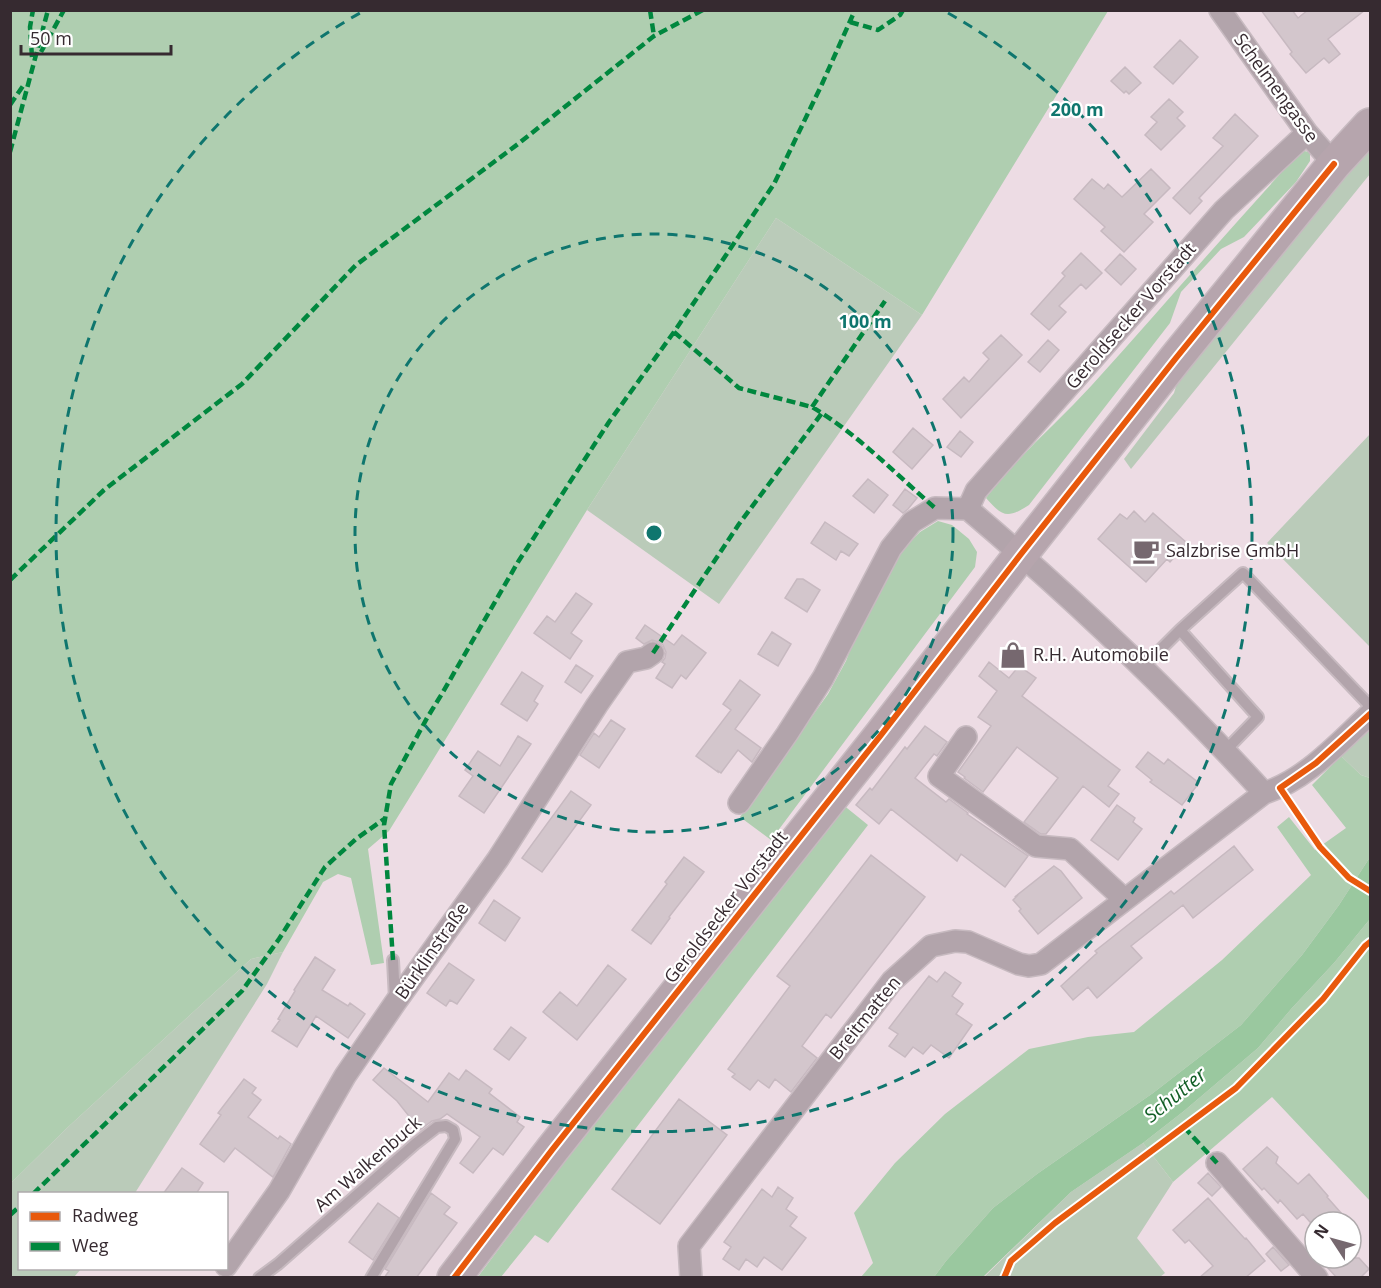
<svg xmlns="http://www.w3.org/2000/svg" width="1381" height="1288" font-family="'Open Sans',sans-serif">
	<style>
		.green { fill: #bacbb9 }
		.forest { fill: #afceb0 }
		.water { fill: #9ac89f }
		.building { fill: #d3c6cc; stroke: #c7b9c0; stroke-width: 1.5 }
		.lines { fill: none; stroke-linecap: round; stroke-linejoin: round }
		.lane-casing { stroke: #c7bac0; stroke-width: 14 }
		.street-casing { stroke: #c7bac0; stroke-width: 24 }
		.primary-casing { stroke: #c7bac0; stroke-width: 36 }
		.lane { stroke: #b2a4ab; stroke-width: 10 }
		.street { stroke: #b2a4ab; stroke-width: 21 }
		.primary { stroke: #b6a5ad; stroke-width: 33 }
		.quiet { stroke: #00873e; stroke-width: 4.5; stroke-dasharray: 9 4.5; stroke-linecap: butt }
		.cycleway-casing { stroke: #fff; stroke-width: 10 }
		.cycleway { stroke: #e8590c; stroke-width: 6 }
		.ring { fill: none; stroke: #0f766e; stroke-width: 3; stroke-dasharray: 10 8 }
		.labels { text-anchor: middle; stroke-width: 4.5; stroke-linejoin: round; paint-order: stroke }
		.street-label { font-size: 18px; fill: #362a30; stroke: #fff }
		.poi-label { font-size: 18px; fill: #362a30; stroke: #fff; text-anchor: start }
		.water-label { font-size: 20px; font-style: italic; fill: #136027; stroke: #fff }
		.centre { fill: #0f766e; stroke: #fff; stroke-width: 3 }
		.ring-label { font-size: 18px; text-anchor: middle; font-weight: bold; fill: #0f766e; stroke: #fff; stroke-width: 4.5; stroke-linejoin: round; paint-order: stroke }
	</style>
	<rect width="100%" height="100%" fill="#eddce4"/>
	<path class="green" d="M1370,150V174L1131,469L1124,459L1174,393L1183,362L1361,159Z
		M776,218L922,315L719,604L587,510Z
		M1370,434V647L1267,543Z
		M1370,730V778L1361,775L1341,756Z
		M283,952L267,984L135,1193L20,1194V1268L81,1269L74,1277L11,1278V1183L67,1128L251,959Z
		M1143,1143L1173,1182L1137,1238L1165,1273L1160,1277L983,1278L1071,1192Z"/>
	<path class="forest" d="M11,10L1108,11L922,315L776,218L587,510L389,831L368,849L384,963L371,965L351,878L338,874L323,882L283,952L251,959L67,1128L11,1183Z
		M1304,151L1310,152V161L1296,182L1244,237L1221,249L1181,292L1170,323L1029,505C1007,519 1003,517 986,498C1017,457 1057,423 1092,385C1159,311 1224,235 1292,161Z
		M938,521L952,525L969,539L977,552L975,567L771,840L740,817L828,694L846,661L862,619L897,555L920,532Z
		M1341,756L1361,775L1370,778V857L1339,905L1302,955L1241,1025L1153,1093L1037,1174L993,1208L946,1261L934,1277H861L873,1263L854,1213L895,1163L945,1114L1029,1049L1088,1037L1134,1032L1222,960L1311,875L1277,827L1289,817L1315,850L1346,828L1312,785Z
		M842,804L868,825L548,1243L535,1235L501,1277L477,1278L601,1113Z
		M1370,919V1201L1272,1097L1173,1182L1143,1143L1184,1111L1258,1048L1292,1008L1334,963Z"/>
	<path class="water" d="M1370,857V919L1334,963L1292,1008L1258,1048L1184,1111L1143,1143L1071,1192L983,1277H934L946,1261L993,1208L1037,1174L1153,1093L1241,1025L1302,955L1339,905Z"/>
	<path class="building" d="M1261,10H1292L1298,18L1308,10H1365L1328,39L1340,54L1329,63L1324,58L1306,73L1290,54L1292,52Z
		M1180,40L1198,57L1173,84L1154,67Z
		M1125,67L1141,83L1129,94L1126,91L1124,93L1111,81Z
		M1169,99L1183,112L1177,118L1185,126L1161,150L1145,135L1157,122L1151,117Z
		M1235,114L1258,136L1199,198L1202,201L1190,214L1173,198L1223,146L1213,138Z
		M1151,169L1170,188L1144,214L1153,222L1124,252L1101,231L1105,227L1074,199L1092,179L1104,189L1108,184L1122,197Z
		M1081,253L1102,273L1086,289L1081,284L1059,306L1066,312L1049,330L1031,314L1065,276L1062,273Z
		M1120,254L1136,269L1121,285L1105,270Z
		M1001,335L1022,355L961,418L943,399L964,377L969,382L989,359L983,353Z
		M1048,340L1059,350L1040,372L1028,362Z
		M913,428L933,445L912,469L893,452Z
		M960,431L973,442L961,457L947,447Z
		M868,479L888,495L874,513L853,496Z
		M905,489L917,498L908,509L903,513L893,505Z
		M1134,511L1145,522L1153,513L1187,543L1170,562L1167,559L1146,582L1098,539L1120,514L1127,519Z
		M825,522L858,544L849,556L841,551L836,560L811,543Z
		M797,579H803L820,590L807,612L785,598Z
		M576,593L592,604L571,633L582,641L570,659L534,633L547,616L555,622Z
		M645,625L674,645L682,635L706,653L686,679L681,675L672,688L656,678L665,664L662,662L665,658L666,652L663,645L659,642L652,640L644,644L636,638Z
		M772,632L791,644L778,666L758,654Z
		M989,662L1009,678L1019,666L1036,678L1022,696L1120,770L1108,786L1119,794L1109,807L1083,786L1046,834H1041L1024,822L1058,778L1017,747L983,792L964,778L965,777L958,772L991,726L978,717L997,691L979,676Z
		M576,665L593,676L581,693L565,682Z
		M522,672L543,686L534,701L538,704L527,721L501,704Z
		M740,680L760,695L735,729L761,748L752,762L738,750L721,773L718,771V772L696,756L731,710L723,704Z
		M611,720L625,729L599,768L580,755L594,733L599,737Z
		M925,726L947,742L937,756L934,754L915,778L946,802L949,799L968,813L967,814L1028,856L1005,887L961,854L957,861L891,809L879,824L856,805L870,788L872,790L905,747L907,749Z
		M518,736L531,744L484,813L459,796L473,776L465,770L478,751L500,766Z
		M1148,752L1164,764L1168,759L1199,783L1182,805L1150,782L1152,780L1136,767Z
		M571,791L591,805L542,872L522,858Z
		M1117,805L1135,818L1133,822L1142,829L1118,860L1091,840Z
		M1234,846L1253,870L1193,918L1183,905L1131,946L1142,958L1097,998L1088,987L1073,1000L1061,986L1097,953L1095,951L1171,891L1174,894Z
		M871,855L925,897L831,1018L826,1014L802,1046L817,1058L791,1092L775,1079L769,1088L758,1080L750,1090L732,1077L735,1074L728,1069L790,986L777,976Z
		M684,857L704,872L669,917L670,918L651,944L632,930L667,884L665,882Z
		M1054,866L1061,871L1082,898L1038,934L1019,911L1021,909L1013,900L1017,896H1016Z
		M494,900L520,918L505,941L479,923Z
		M315,957L335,970L322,990L348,1006L350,1003L365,1014L348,1038L316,1016L297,1047L272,1031L280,1020L278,1019L295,991L294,990Z
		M449,963L474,980L457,1004L450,1000L446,1006L427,993Z
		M608,965L626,979L577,1040L543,1012L560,992L577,1006Z
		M945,972L961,983L952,996L963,1004L956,1014L972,1025L949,1058L931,1045L923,1054L913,1047L905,1057L889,1046L898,1034L889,1028L929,976L937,982Z
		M511,1027L526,1038L509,1060L494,1049Z
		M384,1068L428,1102L449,1073L459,1080L466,1070L492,1089L489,1093L520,1117L517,1122L524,1127L503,1155L493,1148L473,1173L460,1163L480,1137L447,1114L440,1119L432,1121L420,1130L397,1101L373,1080Z
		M244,1079L256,1088L252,1093L261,1100L248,1117L278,1139L280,1136L291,1144L273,1177L235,1148L224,1162L200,1144L221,1115L218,1113Z
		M679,1099L727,1135L660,1224L612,1189Z
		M1267,1147L1278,1157L1276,1163L1298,1184L1309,1174L1328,1196L1327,1197L1349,1222H1310L1303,1214L1297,1219L1280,1200L1278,1203L1264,1188L1262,1190L1243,1169Z
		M182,1168L203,1183L196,1194H163Z
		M1208,1173L1221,1187L1212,1196L1198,1183Z
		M778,1187L793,1198L786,1209L797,1217L790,1226L806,1238L782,1270L764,1257L757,1267L746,1259L739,1270L723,1259L731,1247L724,1242L762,1189L772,1197Z
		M431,1193L450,1207L444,1214L457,1223L416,1278H384L389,1271L385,1269Z
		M1208,1198L1245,1239L1246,1238L1265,1261L1245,1278H1199L1213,1266L1189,1240L1185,1243L1173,1230Z
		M378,1203L399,1218L373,1260L349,1242Z
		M1273,1247L1289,1265L1281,1271L1266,1254Z
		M1319,1258H1359L1369,1269L1360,1278H1337Z"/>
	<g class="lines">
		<defs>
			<path id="lane" d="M1180,630L1243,573L1370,706
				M1143,667L1180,630L1258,717L1225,751
				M393,960L395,999
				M259,1278L278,1264L415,1144L437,1127L446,1126L453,1130L455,1139L371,1278"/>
			<path id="street" d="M1220,10L1307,133L1334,164
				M1307,133L1224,210L976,491L968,509C1073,598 1172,692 1264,793C1306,780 1338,743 1370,714
				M966,737L939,776L1036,846L1070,849L1124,899
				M739,803L787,734L823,678L891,548L912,522L935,508L968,509
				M1217,1163L1317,1278
				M226,1266L279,1191L345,1076L395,1003L498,859L597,705L627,662L646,658L653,653
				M691,1278L689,1246L892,981L931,946L955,941L968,942L1019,964L1029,966L1041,964L1264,793"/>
			<path id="primary" d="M454,1278L552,1150L881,735L1021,554L1176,358L1334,164L1370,125"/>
		</defs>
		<use href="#lane" class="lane-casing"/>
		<use href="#street" class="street-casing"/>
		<use href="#primary" class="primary-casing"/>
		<use href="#lane" class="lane"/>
		<use href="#street" class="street"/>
		<use href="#primary" class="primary"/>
		<path class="quiet" d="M650,10L654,36
			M850,22L878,30L900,15L903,10
			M41,52L64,10
			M32,57L30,27L33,10
			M10,105L25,83
			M10,152L48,10
			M674,332L739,388L812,407C856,433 896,474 935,508
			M812,407L885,301
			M10,580L104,490L242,384L356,265L518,144L654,36L703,10
			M653,653L739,524L822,413
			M393,960L384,825L391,784L427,718L443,692L518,562L609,422L674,332L774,184L822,84L855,10
			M1184,1127L1217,1163
			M33,1194L242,991L279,939L325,867L356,839L384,819
			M10,1215L20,1206"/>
		<defs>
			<path id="cycleway" d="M1370,714L1316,763L1280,788L1320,847L1349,878L1370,891
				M454,1278L552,1150L881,735L1021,554L1176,358L1334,164
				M1004,1278L1011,1261L1055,1223L1236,1088L1323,999L1365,946L1370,942"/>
		</defs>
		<use href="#cycleway" class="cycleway-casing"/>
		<use href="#cycleway" class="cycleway"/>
	</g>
	<g class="ring">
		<circle cx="654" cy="533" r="299"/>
		<path d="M948 13A598 598 0 1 1 360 13"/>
	</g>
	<defs>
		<symbol id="cafe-bare" viewBox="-9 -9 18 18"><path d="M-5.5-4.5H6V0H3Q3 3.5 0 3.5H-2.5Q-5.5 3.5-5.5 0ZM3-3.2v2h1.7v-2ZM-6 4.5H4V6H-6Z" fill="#76686f" stroke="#fff" stroke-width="2.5" paint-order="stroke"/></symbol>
		<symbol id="shop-bare" viewBox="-9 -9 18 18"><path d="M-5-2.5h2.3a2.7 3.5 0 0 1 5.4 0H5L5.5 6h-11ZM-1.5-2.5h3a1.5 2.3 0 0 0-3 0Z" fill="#76686f" stroke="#fff" stroke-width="2.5" paint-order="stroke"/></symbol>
	</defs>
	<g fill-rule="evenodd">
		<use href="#cafe-bare" x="1127" y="532" width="38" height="38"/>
		<use href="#shop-bare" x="994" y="636" width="38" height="38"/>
	</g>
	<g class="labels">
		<g class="street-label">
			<text transform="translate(1276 88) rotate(54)" y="6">Schelmengasse</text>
			<text transform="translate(1131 316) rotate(-49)" y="6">Geroldsecker Vorstadt</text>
			<text transform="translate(726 907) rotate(-52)" y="6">Geroldsecker Vorstadt</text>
			<text transform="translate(432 951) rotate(-55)" y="6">Bürklinstraße</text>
			<text transform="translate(865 1018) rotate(-51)" y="6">Breitmatten</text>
			<text transform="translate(368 1164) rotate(-41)" y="6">Am Walkenbuck</text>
		</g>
		<g class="poi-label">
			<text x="1166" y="557">Salzbrise GmbH</text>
			<text x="1033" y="661">R.H. Automobile</text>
		</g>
		<g class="water-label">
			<text transform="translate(1175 1095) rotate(-39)" y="7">Schutter</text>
		</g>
	</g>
	<circle cx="654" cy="533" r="9" class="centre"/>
	<g class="ring-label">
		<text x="1077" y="116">200 m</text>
		<text x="865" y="328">100 m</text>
	</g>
	<rect width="1381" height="1288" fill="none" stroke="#362a30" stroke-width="24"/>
	<rect x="18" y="1192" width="210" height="78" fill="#ffffff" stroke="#afaaac" stroke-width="1.5"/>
	<rect x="30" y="1212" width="30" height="9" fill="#e8590c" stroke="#afaaac" stroke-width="1.5"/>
	<text x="72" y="1222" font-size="18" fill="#362a30">Radweg</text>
	<rect x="30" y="1242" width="30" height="9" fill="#00873e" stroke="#afaaac" stroke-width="1.5"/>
	<text x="72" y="1252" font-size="18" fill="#362a30">Weg</text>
	<g transform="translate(1333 1240) rotate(306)"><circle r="28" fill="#ffffff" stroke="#afaaac" stroke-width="1.5"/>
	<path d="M0-4.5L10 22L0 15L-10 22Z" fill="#76686f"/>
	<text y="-9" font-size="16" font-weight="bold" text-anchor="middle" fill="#362a30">N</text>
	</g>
	<path d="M21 45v9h150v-9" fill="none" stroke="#362a30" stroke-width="3"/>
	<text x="30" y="45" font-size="18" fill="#362a30" stroke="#ffffff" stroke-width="4.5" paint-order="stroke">50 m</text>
</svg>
